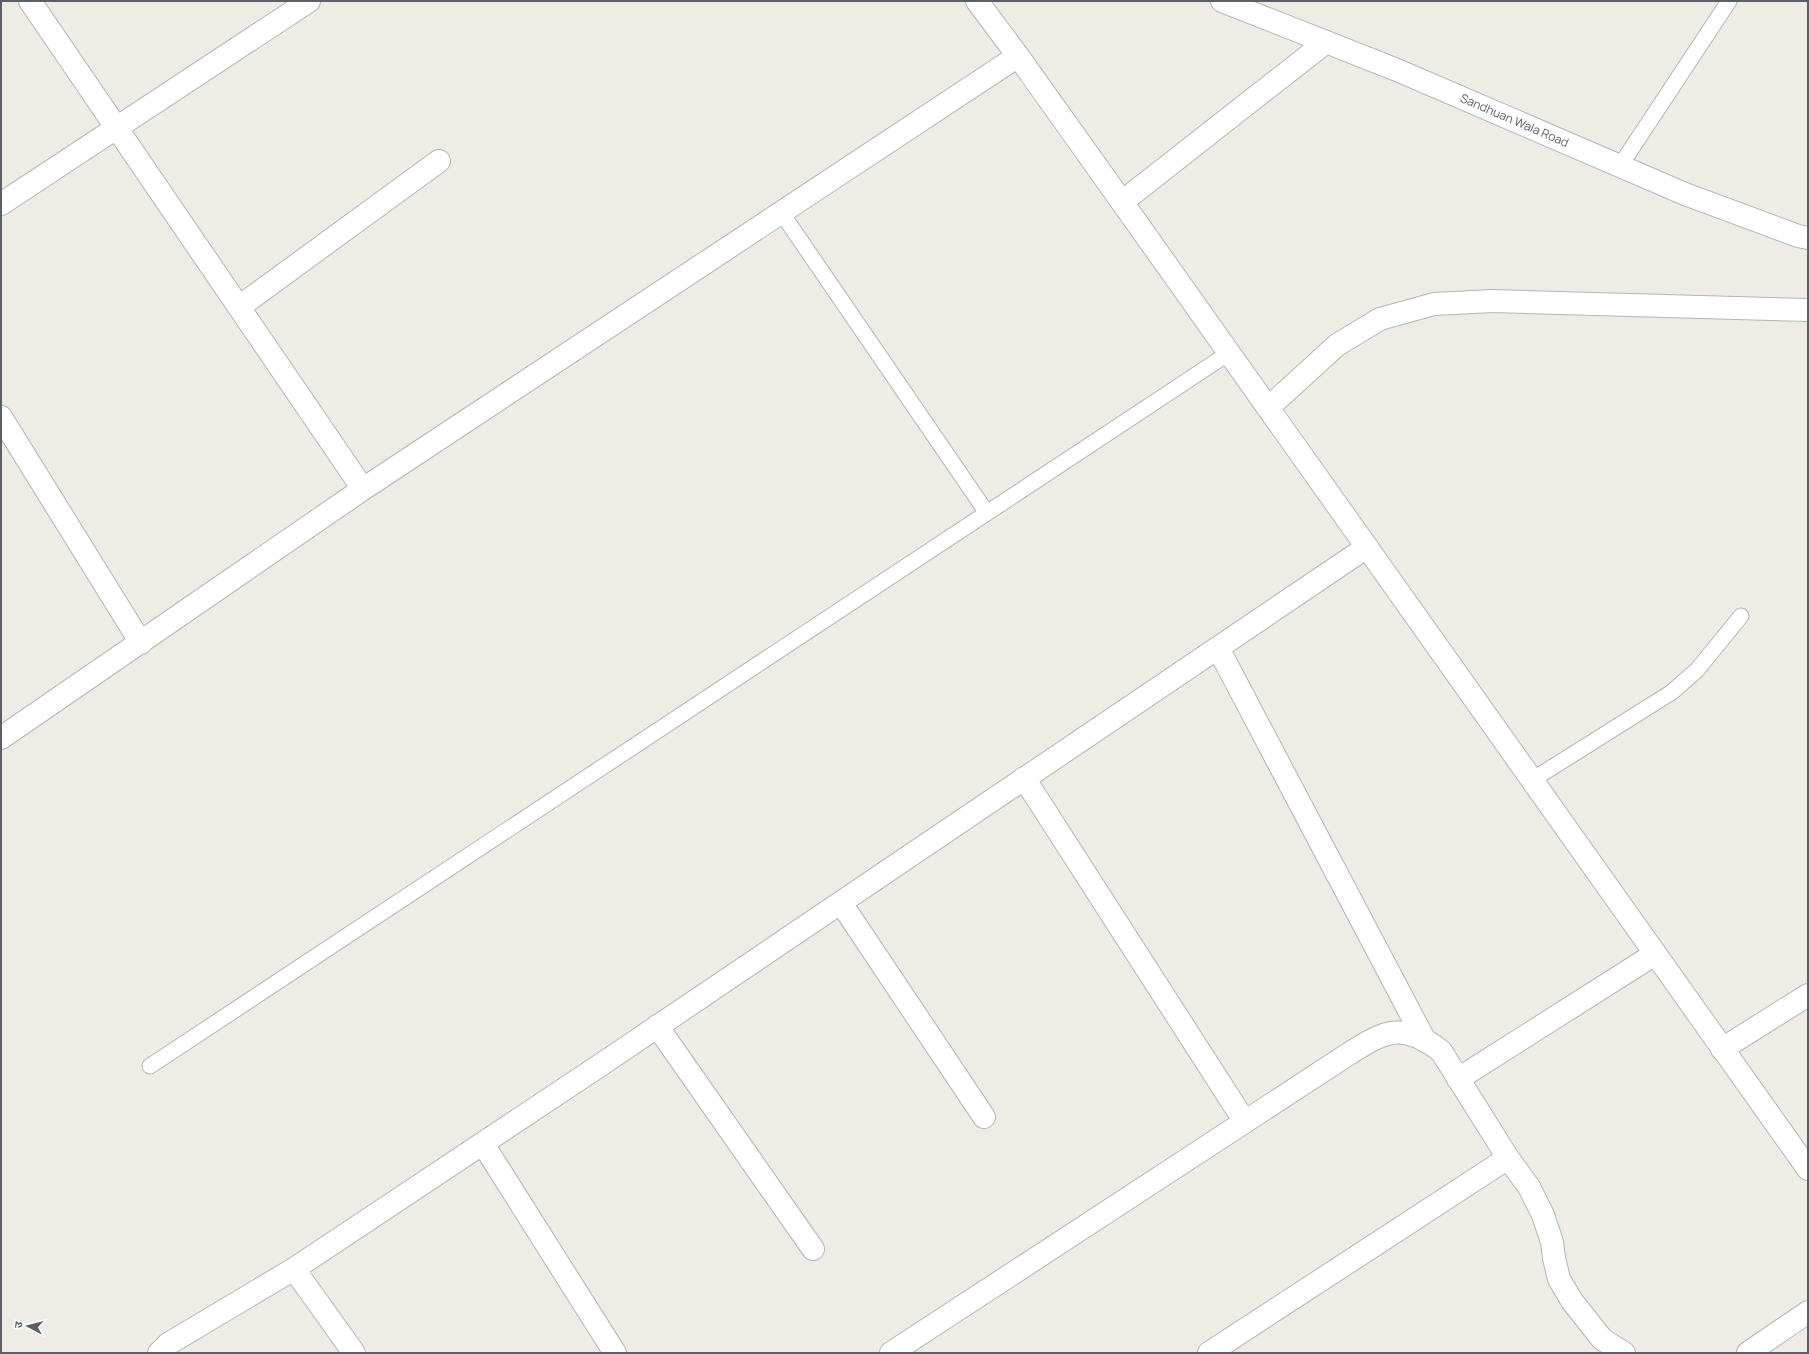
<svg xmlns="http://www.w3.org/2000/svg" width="1809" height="1354" font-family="Manrope,'Noto Sans Devanagari',sans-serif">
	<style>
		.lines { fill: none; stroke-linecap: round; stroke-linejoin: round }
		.lane-casing { stroke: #b2b5b9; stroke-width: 17 }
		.street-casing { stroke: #b2b5b9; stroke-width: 24 }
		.secondary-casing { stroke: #b3b7bb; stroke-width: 24 }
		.lane { stroke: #fff; stroke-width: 15 }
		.street { stroke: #fff; stroke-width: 22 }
		.secondary { stroke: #fff; stroke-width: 22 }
		.labels { text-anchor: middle; stroke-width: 4; stroke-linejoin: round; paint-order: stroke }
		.street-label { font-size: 12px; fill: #5c6064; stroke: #fff }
	</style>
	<rect width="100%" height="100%" fill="#eeece5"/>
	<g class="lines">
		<defs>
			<path id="lane" d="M1620,166L1729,1
				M781,212L987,513
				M1532,780L1672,692L1697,670L1741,616
				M150,1066L1229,353"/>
			<path id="street" d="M30,1L363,489
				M1122,202L1326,42
				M1,204L309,1
				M239,307L439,161
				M1268,408L1337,345L1380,319L1434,304L1493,301L1808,310
				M1,417L141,643
				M1218,648L1424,1039
				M1,738L363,489L1018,56
				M1024,778L1245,1122
				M841,903L984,1117
				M657,1026L813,1249
				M1722,1049L1808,995
				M1458,1079L1655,954
				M483,1144L615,1353
				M294,1269L354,1353
				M159,1353L168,1344L294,1269L599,1066L1367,547
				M891,1353L1347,1055C1385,1031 1401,1021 1441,1051L1508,1158L1529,1187L1543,1215L1552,1242L1554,1258L1559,1279L1572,1301L1602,1339L1624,1353
				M1209,1353L1508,1158
				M1748,1353L1808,1312"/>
			<g id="secondary">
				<path d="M977,1L1018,56L1122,202L1808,1169"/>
				<path id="s1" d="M1222,1L1397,70L1685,194L1798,236L1808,238"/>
			</g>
		</defs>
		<use href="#lane" class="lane-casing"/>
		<use href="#street" class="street-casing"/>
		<use href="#secondary" class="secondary-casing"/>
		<use href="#lane" class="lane"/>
		<use href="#street" class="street"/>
		<use href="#secondary" class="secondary"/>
	</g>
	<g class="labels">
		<g class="street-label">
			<text dy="4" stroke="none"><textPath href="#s1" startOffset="316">Sandhuan Wala Road</textPath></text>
		</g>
	</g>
	<rect width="1809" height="1354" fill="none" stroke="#5c6064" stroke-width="4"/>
	<g transform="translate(28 1326) rotate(277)" stroke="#ffffff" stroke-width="3" paint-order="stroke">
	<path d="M0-3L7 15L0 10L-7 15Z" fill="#5c6064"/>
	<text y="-6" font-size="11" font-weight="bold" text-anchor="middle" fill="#5c6064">उ</text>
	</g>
</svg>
